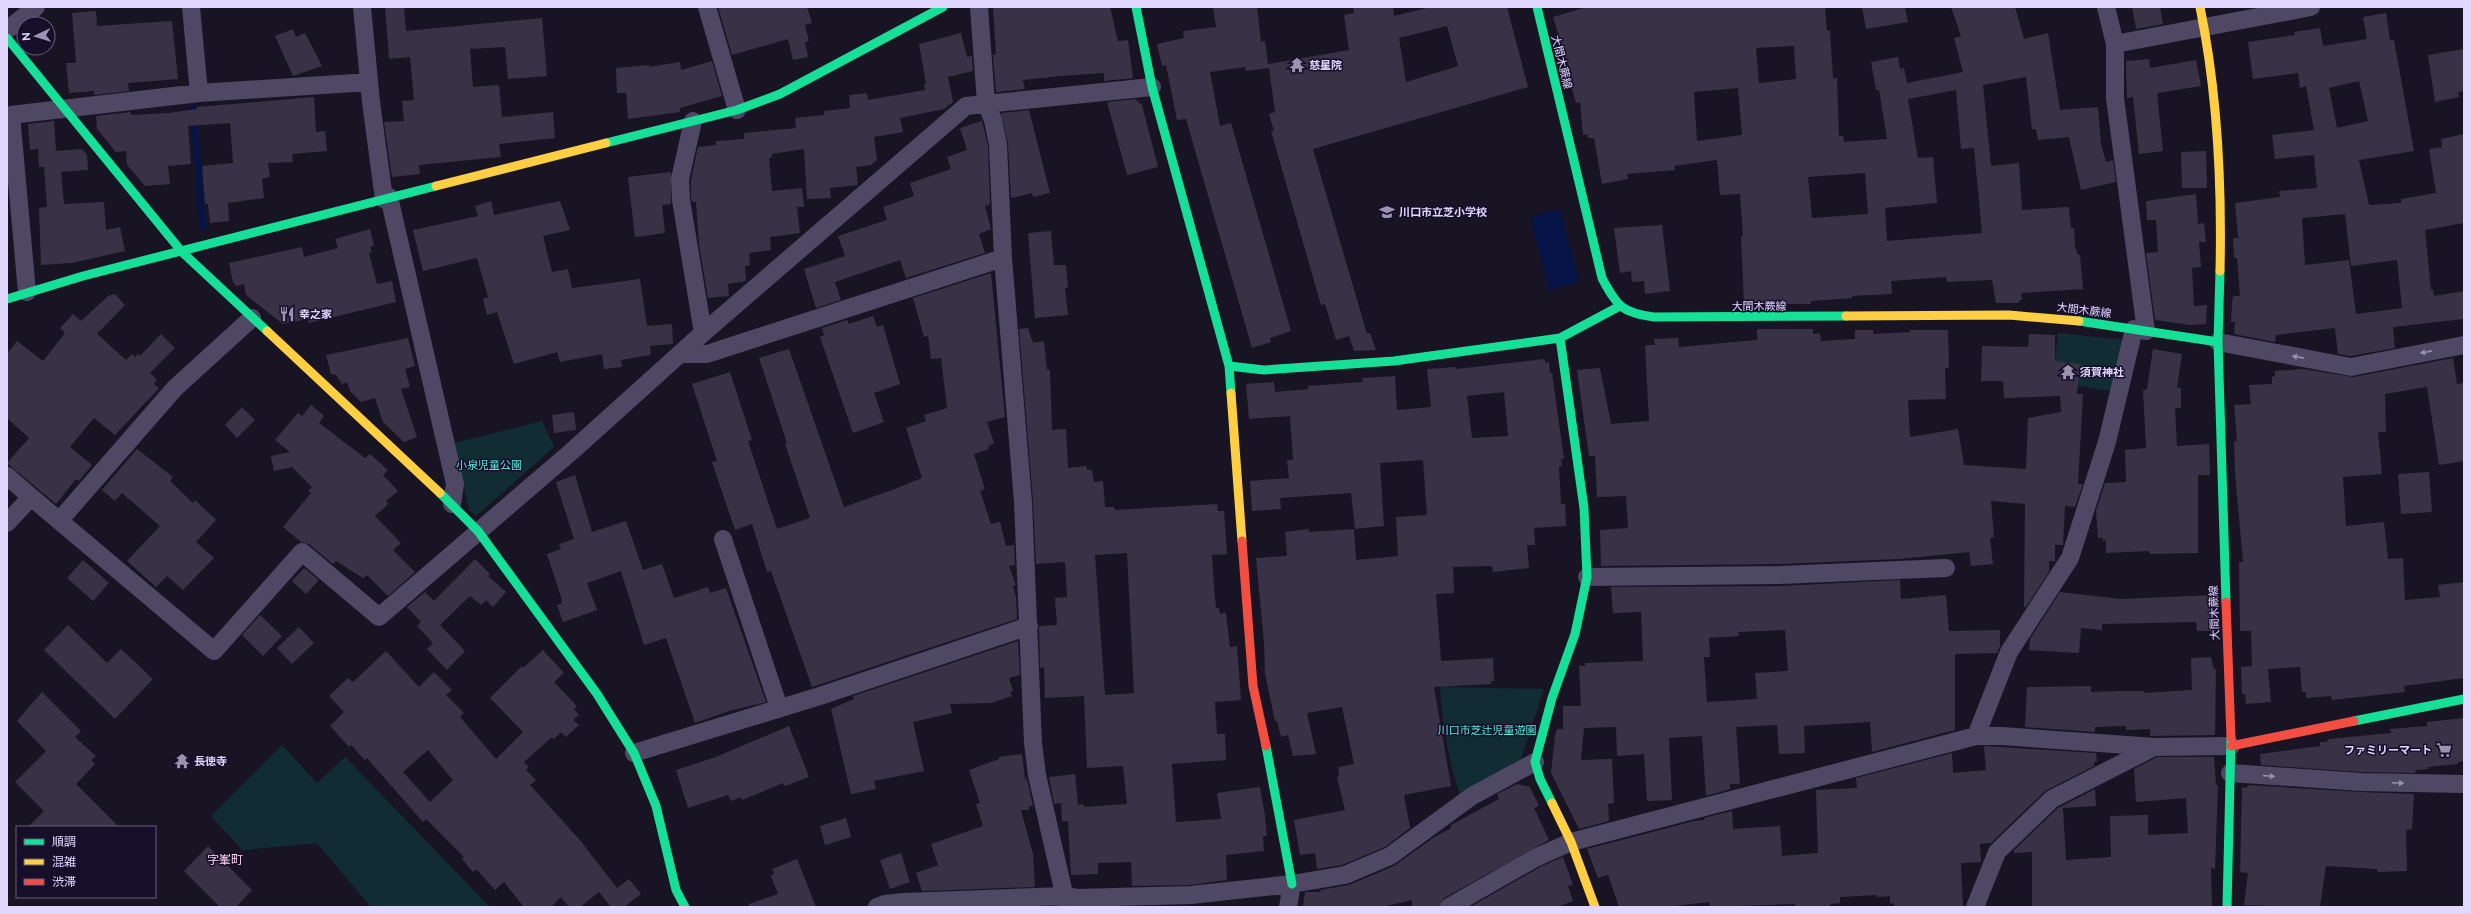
<svg xmlns="http://www.w3.org/2000/svg" width="2471" height="914" font-family="Raleway,'Noto Sans JP',sans-serif">
	<style>
		.green { fill: #112d33 }
		.water { fill: #071448 }
		.lines { fill: none; stroke-linecap: round; stroke-linejoin: round }
		.stream { stroke: #071448; stroke-width: 6 }
		.building { fill: #393246; fill-rule: evenodd }
		.street { stroke: #4e4865; stroke-width: 18 }
		.fast { stroke: #16e098; stroke-width: 9 }
		.slow { stroke: #ffcf43; stroke-width: 9 }
		.jam { stroke: #f24e42; stroke-width: 9 }
		.oneway { fill: #9890b2 }
		.labels { text-anchor: middle; stroke-width: 3; stroke-linejoin: round; paint-order: stroke }
		.street-label { font-size: 11px; fill: #e1d7ff; stroke: #170e2a }
		.poi-label { font-size: 11px; font-weight: bold; fill: #e1d7ff; stroke: #170e2a; text-anchor: start }
		.park-label { font-size: 11px; fill: #55eddc; stroke: #170e2a }
		.neighbourhood-label { font-size: 12px; fill: #ffd9ec; stroke: #170e2a }
	</style>
	<rect width="100%" height="100%" fill="#191424"/>
	<path class="green" d="M2058,333L2125,340L2113,391L2053,383Z
		M542,421L554,447L476,516L469,510L454,443Z
		M1440,687L1544,689L1520,762L1461,798C1449,762 1442,725 1440,687Z
		M282,745L317,783L345,757L490,907H371L317,843L242,850L211,816Z"/>
	<path class="water" d="M1560,209L1579,282L1549,290L1530,217Z"/>
	<g class="lines">
		<path class="stream" d="M193,108L203,228"/>
	</g>
	<path class="building" d="M385,7H404L406,31L542,18L547,76L508,79L505,47L470,49L473,87L499,85L502,117L553,112L555,138L499,144L501,157L419,165L420,174L392,177L384,122L404,121L402,101L414,100L410,57L389,59Z
		M718,7H807L812,23L805,25L809,41L805,42L808,57L793,60L788,39L732,55Z
		M993,7H1110L1118,41L1128,40L1133,78L1104,81V73L1060,76L1023,80L1025,89L996,92L993,55L996,54Z
		M1213,7H1257L1261,42L1265,41L1268,64L1349,50L1344,15L1354,13L1353,7H1393L1394,16L1431,7H1507L1528,87L1313,149L1367,334L1370,333L1376,350L1354,351L1349,336L1336,340L1325,304L1321,305L1271,131H1274L1269,114L1275,112L1269,68L1246,71L1245,67L1210,72L1220,126L1231,123L1291,331L1270,338L1271,342L1252,348L1186,119L1177,120L1166,65L1162,66L1157,44L1184,38L1183,31L1216,27ZM1447,26L1458,66L1406,82L1399,38Z
		M1587,7H1825L1827,31L1830,30L1833,78H1837L1839,136H1843L1844,142L1887,139L1879,90H1876L1871,62L1898,57L1900,69L1904,68L1907,83L1963,72L1954,38L1961,36L1951,7H2015L2024,39L2048,33L2060,110L2098,107L2101,144L2106,162L2113,160L2116,182L2081,190L2069,137L2038,140L2036,129H2032L2026,77L1983,85L1991,166L2019,163L2022,210L2069,207L2071,228H2074L2075,246L2078,255H2080L2083,289L2021,293L2022,300H2019V303H1996L1992,280L1947,282L1946,277L1891,281L1892,294L1852,296V298L1811,301V304H1744L1741,236H1743L1740,194L1720,195L1717,160L1674,166L1675,170L1627,174L1628,179L1602,184L1594,138H1588L1587,134L1583,135L1580,102L1576,103L1568,75L1571,74L1553,17ZM1794,46L1796,79L1759,83L1756,48ZM1738,88L1742,135L1697,141L1694,92ZM1956,90L1961,149L1974,148L1982,233L1887,241L1885,208L1937,203L1933,157L1918,158L1908,99ZM1865,173L1868,214L1812,218L1808,177Z
		M1862,7H1905L1908,22L1866,29Z
		M2132,7H2160L2163,24L2136,29Z
		M96,11L97,26L172,21L178,79L128,83L129,91L94,95V91L69,93L66,63H76L72,13Z
		M2386,13L2390,40H2394L2414,151L2359,160L2369,205L2401,203V199L2436,193L2429,149L2442,147L2441,139L2464,134V223L2425,230L2431,290H2433L2434,296L2464,291V319L2393,327L2395,348L2351,356L2338,354L2335,328L2276,335L2275,342L2234,334L2235,322H2231L2232,303L2233,296H2240L2237,258H2234L2233,238H2238L2235,203L2280,197L2279,191L2317,188L2314,155L2275,159L2272,135L2314,130L2306,86L2300,88L2298,73L2253,79L2248,42L2295,35L2294,32L2320,28L2323,46L2367,39L2363,17ZM2359,81L2368,121L2337,128L2329,88ZM2345,214L2351,266L2397,260L2402,308L2356,314L2349,260L2305,265L2302,218Z
		M293,29L296,37L305,33L322,66L293,76L275,36Z
		M961,33L967,57L972,56L973,71L948,77L953,102L944,109L900,118L903,132L874,137L877,160L871,165L856,167L858,185L830,188L831,198L807,199L804,149L772,154V157L769,158L772,191L802,188L804,207H797L800,233L770,237L771,250L749,253L750,265L745,266L746,281L728,284L729,296L708,298L699,245L696,202H692L691,199V180L698,147L716,145V141L744,139V133L796,128L795,118L824,115V111L850,108L849,95L867,93L868,100L925,90L924,84H926L919,44Z
		M2464,49V91L2458,92L2459,97L2435,102L2428,55Z
		M2149,59L2150,68L2196,60L2201,86L2157,93L2163,151L2139,154L2133,97L2127,98L2126,61Z
		M712,61L722,96L680,108V112L628,119L626,93H617L616,68L649,65V67L680,62L681,70Z
		M314,97L316,132L325,131L327,151L292,154L293,162L268,163L270,177L262,179L264,198L228,203L229,221L210,223L208,204H205L202,166L233,163L230,123L188,126L191,164L168,166L170,184L145,186L127,165L126,151L116,152L97,129L96,116L131,112V115L168,113L197,109V107Z
		M1135,99L1142,105L1158,167L1127,175L1107,102Z
		M1029,110L1050,193L1033,197L1032,193L1011,198L1008,144L1001,113Z
		M54,121L56,151L82,149L87,155L88,170L61,172L64,204L104,202L106,230L120,227L125,251L72,263L41,265L39,208L47,207L44,167H39L38,149L30,150L28,124Z
		M982,121L988,146L990,204L985,206L991,229L979,234L985,253L906,278L900,260L835,282L841,300L816,308L804,269L845,256L838,236L887,220L883,207L914,196L910,183L951,169L947,157L967,150L960,128Z
		M2206,151L2207,188H2182L2181,152Z
		M671,172V204L662,205L665,233L635,237L628,177Z
		M2196,194L2198,224L2204,223L2206,242H2199L2201,267L2192,268L2194,306L2207,305L2206,324L2190,325L2155,320L2146,253L2158,252L2156,220H2147L2146,201Z
		M491,201L494,215L560,201L570,230L543,236L552,272L568,269L572,288L640,279L647,326L672,324L673,344L650,346L651,355L621,360L622,367L604,369L602,354L560,362L557,352L514,364L497,312L487,315L483,299L488,297L477,258L423,271L413,230L478,216L475,206Z
		M1662,225L1670,291L1645,294L1644,281L1632,282L1631,271L1620,273L1614,228Z
		M370,229L374,246L370,247L372,252L369,253L377,284L392,281L396,302L309,323L308,319L283,324L246,295L244,284L236,286L233,282L229,263L302,247L304,257L338,248L335,239Z
		M1051,231L1054,265H1066L1068,288H1065L1068,315L1035,318L1028,233Z
		M991,273L1005,417L987,422L994,443L988,446L989,449L974,454L985,489L980,491L991,524L1000,522L1006,546L1014,545L1015,565L1009,566L1016,585L1013,586L1016,597L1017,619L812,687L771,571L767,572L752,524L735,530L712,462L717,461L692,384L730,372L752,440L748,441L777,529L810,518L785,444L787,443L759,358L789,349L844,507L892,490L922,478L906,428L926,421L924,415L947,408L941,358L931,359L928,336L924,337L913,298Z
		M115,294L125,305L97,334L126,360L132,354L135,357L138,354L140,356L161,334L175,348L150,373L157,380L154,384L159,388L115,435L94,418L74,442L70,447L92,465L79,481L76,479L56,504L7,463L29,438L7,418V354L17,341L43,361L65,333L60,328L73,314L81,321L108,296Z
		M873,316L877,327L883,325L900,384L874,393L884,422L853,433L820,337L824,335L822,328L847,320L849,324Z
		M1028,328L1033,343L1044,341L1047,370H1050L1052,430L1066,429L1068,468L1087,466V470H1092L1094,482L1103,481L1105,507H1114L1115,510L1217,504L1218,511H1224L1227,554L1212,555L1214,587L1216,608H1219L1220,614L1226,613L1230,647L1237,646L1241,700L1215,702L1217,734H1225L1226,760L1172,764L1176,822L1221,819L1217,793L1260,787L1265,816L1267,836H1263L1264,851L1226,855L1227,880L1190,885L1132,886L1131,862L1098,863V874L1071,875L1068,821H1062L1061,803L1054,804L1049,777L1075,774L1078,805L1083,804L1084,807L1127,804L1123,766L1087,768L1084,696L1045,698L1044,667L1040,668L1039,626L1057,625L1055,598L1067,597L1065,562L1036,564L1033,501L1019,329ZM1127,553L1134,693L1105,695L1095,555Z
		M1757,329H1813V334L1820,333L1821,341L1855,339V330H1873V334L1910,332V330H1948L1949,368H1945L1946,399L1908,400L1910,437L1958,429L1964,465L2026,469L2028,418L2061,412L2060,396L2004,398L2003,381H1981L1982,346L2028,347L2029,334L2055,335V361L2080,364L2077,394H2083L2078,484H2083L2075,507L2065,506L2063,545H2055V561H2049V572L2026,607H2024L2025,504L1991,501L1994,537L1990,538L1993,564L1971,566L1969,552L1899,559L1780,564L1601,566L1600,530L1628,528L1626,496L1597,497L1595,456H1589L1577,370L1600,368L1611,424L1649,421L1645,345H1655L1654,339L1678,338L1679,347L1757,340Z
		M408,338L415,366L405,369L410,387L401,389L417,437L404,442L383,422L375,398L361,402L350,391L347,382L342,384L336,375L331,374L326,355Z
		M2153,349L2182,354L2177,388H2181V408H2175L2177,446L2209,444L2210,475H2198V553L2150,554L2149,551L2106,553V540L2103,541V538H2098L2096,511L2105,483L2126,482L2125,450L2146,448L2143,390L2147,389Z
		M2453,358L2457,384L2464,383V461L2439,465L2427,387L2385,394L2386,432H2378L2382,474L2343,477L2346,526L2384,522L2388,559L2403,558L2405,600L2440,597L2438,585L2464,582V678L2404,686L2405,692L2332,700L2331,696L2306,698V692H2302L2300,667L2268,669L2271,702L2246,704L2245,694H2242L2241,667L2252,666L2251,631H2240L2239,562H2243L2235,473L2234,442L2237,440L2234,405L2251,404L2249,385L2272,384V377L2275,376V371L2303,369L2353,377Z
		M1545,359V363L1549,362L1550,373H1552L1564,459H1561L1562,466L1559,467L1561,504H1565L1566,526L1534,528L1535,545H1527L1529,568L1493,572L1492,566L1453,567L1454,593L1436,594L1441,661L1493,658L1494,681H1491V684L1434,687L1451,786L1404,795L1410,828L1385,847L1342,865L1317,869L1315,853L1300,855L1294,820L1345,810L1337,777L1339,776L1338,767L1354,764L1342,707L1307,713L1316,754L1293,756L1288,735L1281,737L1277,721H1275L1265,674L1264,643L1256,558L1287,556L1285,532L1309,529V532L1354,529L1356,560L1398,556L1396,517L1427,515L1423,460L1380,463L1384,526L1355,529L1351,493L1280,498L1281,509L1252,511L1250,481L1289,478L1287,460H1293L1290,416L1249,419L1246,384L1274,382L1275,392L1308,389V386L1363,382L1362,378L1395,376L1397,410L1431,407L1427,369L1456,367V369ZM1504,392L1508,436L1472,438L1467,396Z
		M311,405L324,416L319,423L365,458L370,454L388,470L383,475L398,491L386,501L388,504L375,516L401,543L393,550L415,572L388,596L367,575L363,578L336,561L333,564L309,544L301,542L283,527L311,493L308,491L312,487L292,467L274,471L271,456L290,452L275,440L298,413L302,416Z
		M242,407L255,420L237,438L225,425Z
		M574,412L576,430L554,433L552,415Z
		M137,449L173,477L170,481L193,503L195,500L216,520L196,542L214,558L183,590L167,576L156,587L127,561L160,526L122,493L115,501L102,490Z
		M2429,472L2432,512L2401,514L2398,474Z
		M575,475L592,532L626,521L643,570L662,564L674,598L708,587L710,593L726,588L766,702L729,711L695,723L666,638L644,645L621,571L587,583L597,610L563,622L557,605L562,603L561,597L547,554L561,549L559,544L574,539L556,482Z
		M475,559L490,574L488,576L506,592L493,607L486,600L481,605L470,596L440,625L465,651L447,670L427,649L433,643L417,626L421,622L407,607L425,592L434,601Z
		M83,560L109,583L93,601L67,578Z
		M304,568L319,580L306,594L292,581Z
		M1900,580L1901,599L1946,595L1949,631L2000,630V646L1997,653L1955,654V730L1872,752L1870,722L1804,726L1805,753L1779,754L1777,725L1736,727L1740,784H1730V789L1706,796L1702,736L1669,738L1672,800L1647,801L1644,754L1617,756L1616,727L1584,728L1581,760L1612,759L1614,803L1608,804L1609,821L1579,829L1551,773L1555,735L1557,729H1563V706H1581L1579,666H1585V663L1643,661L1641,612L1613,613L1611,587L1780,586ZM1785,630L1788,671L1755,673L1757,699L1707,702L1704,657H1710L1709,638L1739,636L1738,632Z
		M2060,592L2121,599L2214,595L2215,631H2197L2196,622L2102,624V630L2081,628L2079,653L2029,650L2030,639Z
		M260,615L282,636L263,656L242,635Z
		M68,625L107,663L121,649L153,679L115,719L44,650Z
		M299,627L314,643L292,664L277,648Z
		M1018,641L1020,675L1009,678L1013,691L1010,692L1012,696L991,703L950,704L952,713L913,722L924,771L874,781L876,789L851,794L831,709L854,699L853,696Z
		M543,650L564,673L554,682L577,706L574,709L579,715L573,720L579,725L566,737L561,732L554,739L552,737L524,762L529,767L526,770L536,780L530,785L579,839L617,888L629,879L641,894L624,907H611L599,892L580,907H569L561,897L551,907H524L504,882L495,890L476,869L473,872L462,859L464,857L426,819L423,822L367,758L365,760L351,745L349,747L330,726L344,712L329,696L348,678L353,682L386,651L419,687L434,672L452,690L446,695L464,713L460,717L496,759L523,732L490,698L522,666L523,668ZM428,750L453,780L430,802L403,772Z
		M2211,657L2214,669H2216L2215,735L2150,736V729L2126,730V726L2095,727V732L2025,727L2027,687L2091,686V692L2120,691H2144V693L2192,690L2191,658Z
		M42,692L81,731L75,737L96,756L91,760L95,764L76,784L119,827H28L44,811L15,782L46,751L17,721Z
		M2464,718V761L2458,762V764L2428,767V769L2416,770L2415,773L2361,772L2261,765L2260,754L2320,746V742H2326L2329,739L2391,733L2390,729L2427,726V722Z
		M789,726L809,777L785,786L783,783L742,800L741,797L731,801L728,795L688,808L676,770L716,757Z
		M1984,746L2096,753L2097,762H2094V766L2045,791L1991,843L1980,844L1981,862L1961,863L1963,907H1894V903L1890,904V896L1877,897V895L1840,897V903L1830,904V907H1795V904L1710,907L1709,902L1664,907H1619L1608,875L1598,878L1587,849L1694,821L1704,820V818L1732,811L1733,829L1780,826L1782,856L1818,853L1816,790L1857,788L1856,778L1952,753L1953,773L1986,770Z
		M1022,754L1025,779H1027L1033,806H1029V810H1021L1033,854L1035,887L922,891L916,873L938,865L931,844L983,826L976,804L980,803L969,770L999,759V757Z
		M2157,757H2214L2216,785H2218L2215,869L2211,868L2212,907H2032V852L2014,853V850L2058,808L2095,789L2096,806L2063,808L2066,860L2111,857L2110,816L2148,815V835L2188,833L2186,798L2136,802L2134,769Z
		M1517,784L1530,787L1539,806L1534,808L1549,840L1444,898L1439,907H1412V900L1382,907H1303L1305,892H1321L1320,890L1349,885L1394,866L1433,838L1451,828V825L1499,799L1497,794Z
		M2248,785L2360,792L2414,794L2412,829L2406,830L2407,871L2377,872V869L2326,866L2320,907L2244,905L2248,873L2240,872L2242,787L2247,788Z
		M846,818L851,837L825,845L820,826Z
		M208,846L252,890L236,907H220L184,871Z
		M901,853L910,882L890,889L880,860Z
		M1563,857L1573,885L1568,886L1573,901L1557,907H1470L1540,867Z
		M797,859L816,907H749V904L778,894L771,876L774,874L772,869Z"/>
	<g class="lines">
		<path class="street" d="M191,7L199,93
			M362,7L371,102L384,199
			M707,7L737,110
			M979,7L986,103L993,120L998,145L1003,258L1023,502L1033,743L1037,775L1067,907
			M2106,7L2115,44V98L2146,331
			M7,30L36,7
			M2115,44L2311,7
			M693,121L680,179L681,200L703,333
			M389,197L455,484L452,504
			M27,292L11,115L199,93L369,82
			M2218,342L2351,367L2464,345
			M681,354H707L1003,258
			M7,476L31,497
			M59,521L175,388L252,318
			M7,523L31,497L214,651L302,552L379,617L571,452L703,333L966,106L1152,87
			M723,539L779,708
			M1587,577L1780,575L1946,568
			M1976,736L2009,652L2070,558L2107,442L2134,329
			M634,753L820,696L1029,626
			M2230,773L2361,782L2464,784
			M877,907L885,904L903,902L1065,896L1077,898L1191,895L1292,884L1345,875L1390,856L1472,796L1535,762
			M1288,907L1292,884
			M1449,907L1535,858L1571,842L1976,736H2002L2155,747L2231,746
			M1975,907L1997,852L2052,799L2154,747"/>
		<path class="fast" d="M1136,7L1152,87L1229,366L1231,393
			M1537,7L1602,278C1617,306 1622,313 1654,317L1846,316
			M7,38L182,252L267,331
			M606,143L737,110L780,94L943,7
			M7,299L83,276L436,186
			M2079,321L2218,342L2226,602
			M2218,342L2220,271
			M1229,366L1264,370L1394,361L1560,338L1618,307
			M440,493L478,531L597,694L634,753L656,806L676,890L685,907
			M2354,721L2464,699
			M1266,746L1292,884
			M1552,803L1540,779L1535,762L1552,698L1575,634L1587,577L1584,508L1560,338
			M2227,907L2231,738"/>
		<path class="slow" d="M2200,7C2218,95 2222,182 2220,271
			M436,186L606,143
			M1846,316L2009,315L2079,321
			M267,331L440,493
			M1231,393L1242,541
			M1552,803L1571,842L1595,907"/>
		<path class="jam" d="M1242,541L1253,686L1266,746
			M2226,602L2231,738
			M2231,746L2354,721"/>
	</g>
	<defs><path id="oneway-solid" d="M-6-.8H1V-3.2L6.5 0L1 3.2V.8H-6Z"/></defs>
	<g class="oneway">
		<use href="#oneway-solid" transform="translate(2426 352) rotate(169)"/>
		<use href="#oneway-solid" transform="translate(2298 357) rotate(-169)"/>
		<use href="#oneway-solid" transform="translate(2269 776) rotate(4)"/>
		<use href="#oneway-solid" transform="translate(2398 783) rotate(2)"/>
	</g>
	<defs>
		<symbol id="temple-bare" viewBox="-9 -9 18 18"><path d="M0-6L5-2H3V0L6.5 2.5H4V6H1.5V3h-3V6H-4V2.5H-6.5L-3 0V-2H-5Z" fill="#9b93b2" stroke="#170e2a" stroke-width="2.5" paint-order="stroke"/></symbol>
		<symbol id="school-bare" viewBox="-9 -9 18 18"><path d="M0-5L7-2L0 1L-7-2ZM-4 1L0 2.5L4 1V4Q0 6-4 4Z" fill="#9b93b2" stroke="#170e2a" stroke-width="2.5" paint-order="stroke"/></symbol>
		<symbol id="restaurant-bare" viewBox="-9 -9 18 18"><path d="M-5-6h1v4h1v-4h1v4h1v-4h1v5L-1.5 .5V6h-2V.5L-5-1ZM5-6V6H3V1.5H1.5Q1.5-4 5-6Z" fill="#9b93b2" stroke="#170e2a" stroke-width="2.5" paint-order="stroke"/></symbol>
		<symbol id="supermarket-bare" viewBox="-9 -9 18 18"><path d="M-6-5.5h2.5l.6 2H6L4.5 2H-2.5L-4.4-4H-6ZM-1.5 3.2a1.3 1.3 0 1 0 .1 0ZM3 3.2a1.3 1.3 0 1 0 .1 0Z" fill="#9b93b2" stroke="#170e2a" stroke-width="2.5" paint-order="stroke"/></symbol>
	</defs>
	<g fill-rule="evenodd">
		<use href="#temple-bare" x="1286" y="54" width="22" height="22"/>
		<use href="#school-bare" x="1376" y="201" width="22" height="22"/>
		<use href="#restaurant-bare" x="276" y="303" width="22" height="22"/>
		<use href="#temple-bare" x="2057" y="361" width="22" height="22"/>
		<use href="#supermarket-bare" x="2433" y="739" width="22" height="22"/>
		<use href="#temple-bare" x="171" y="750" width="22" height="22"/>
	</g>
	<g class="labels">
		<g class="street-label">
			<text transform="translate(1562 62) rotate(76)" y="4">大間木蕨線</text>
			<text x="1759" y="310">大間木蕨線</text>
			<text transform="translate(2084 310) rotate(7)" y="4">大間木蕨線</text>
			<text transform="translate(2214 613) rotate(-92)" y="4">大間木蕨線</text>
		</g>
		<g class="poi-label">
			<text x="1309" y="69">慈星院</text>
			<text x="1399" y="216">川口市立芝小学校</text>
			<text x="299" y="318">幸之家</text>
			<text x="2080" y="376">須賀神社</text>
			<text x="2432" y="754" text-anchor="end">ファミリーマート</text>
			<text x="194" y="765">長徳寺</text>
		</g>
		<g class="park-label">
			<text x="489" y="469">小泉児童公園</text>
			<text x="1487" y="734">川口市芝辻児童遊園</text>
		</g>
		<g class="neighbourhood-label">
			<text x="225" y="864">字峯町</text>
		</g>
	</g>
	<rect width="2471" height="914" fill="none" stroke="#e1d7ff" stroke-width="16"/>
	<rect x="16" y="826" width="140" height="72" fill="#170e2a" stroke="#685e7f"/>
	<rect x="24" y="839" width="20" height="6" fill="#16e098" stroke="#685e7f"/>
	<text x="52" y="846" font-size="12" fill="#e1d7ff">順調</text>
	<rect x="24" y="859" width="20" height="6" fill="#ffcf43" stroke="#685e7f"/>
	<text x="52" y="866" font-size="12" fill="#e1d7ff">混雑</text>
	<rect x="24" y="879" width="20" height="6" fill="#f24e42" stroke="#685e7f"/>
	<text x="52" y="886" font-size="12" fill="#e1d7ff">渋滞</text>
	<g transform="translate(36 36) rotate(266)"><circle r="19" fill="#170e2a" stroke="#685e7f"/>
	<path d="M0-3L7 15L0 10L-7 15Z" fill="#9b93b2"/>
	<text y="-6" font-size="11" font-weight="bold" text-anchor="middle" fill="#e1d7ff">N</text>
	</g>
</svg>
